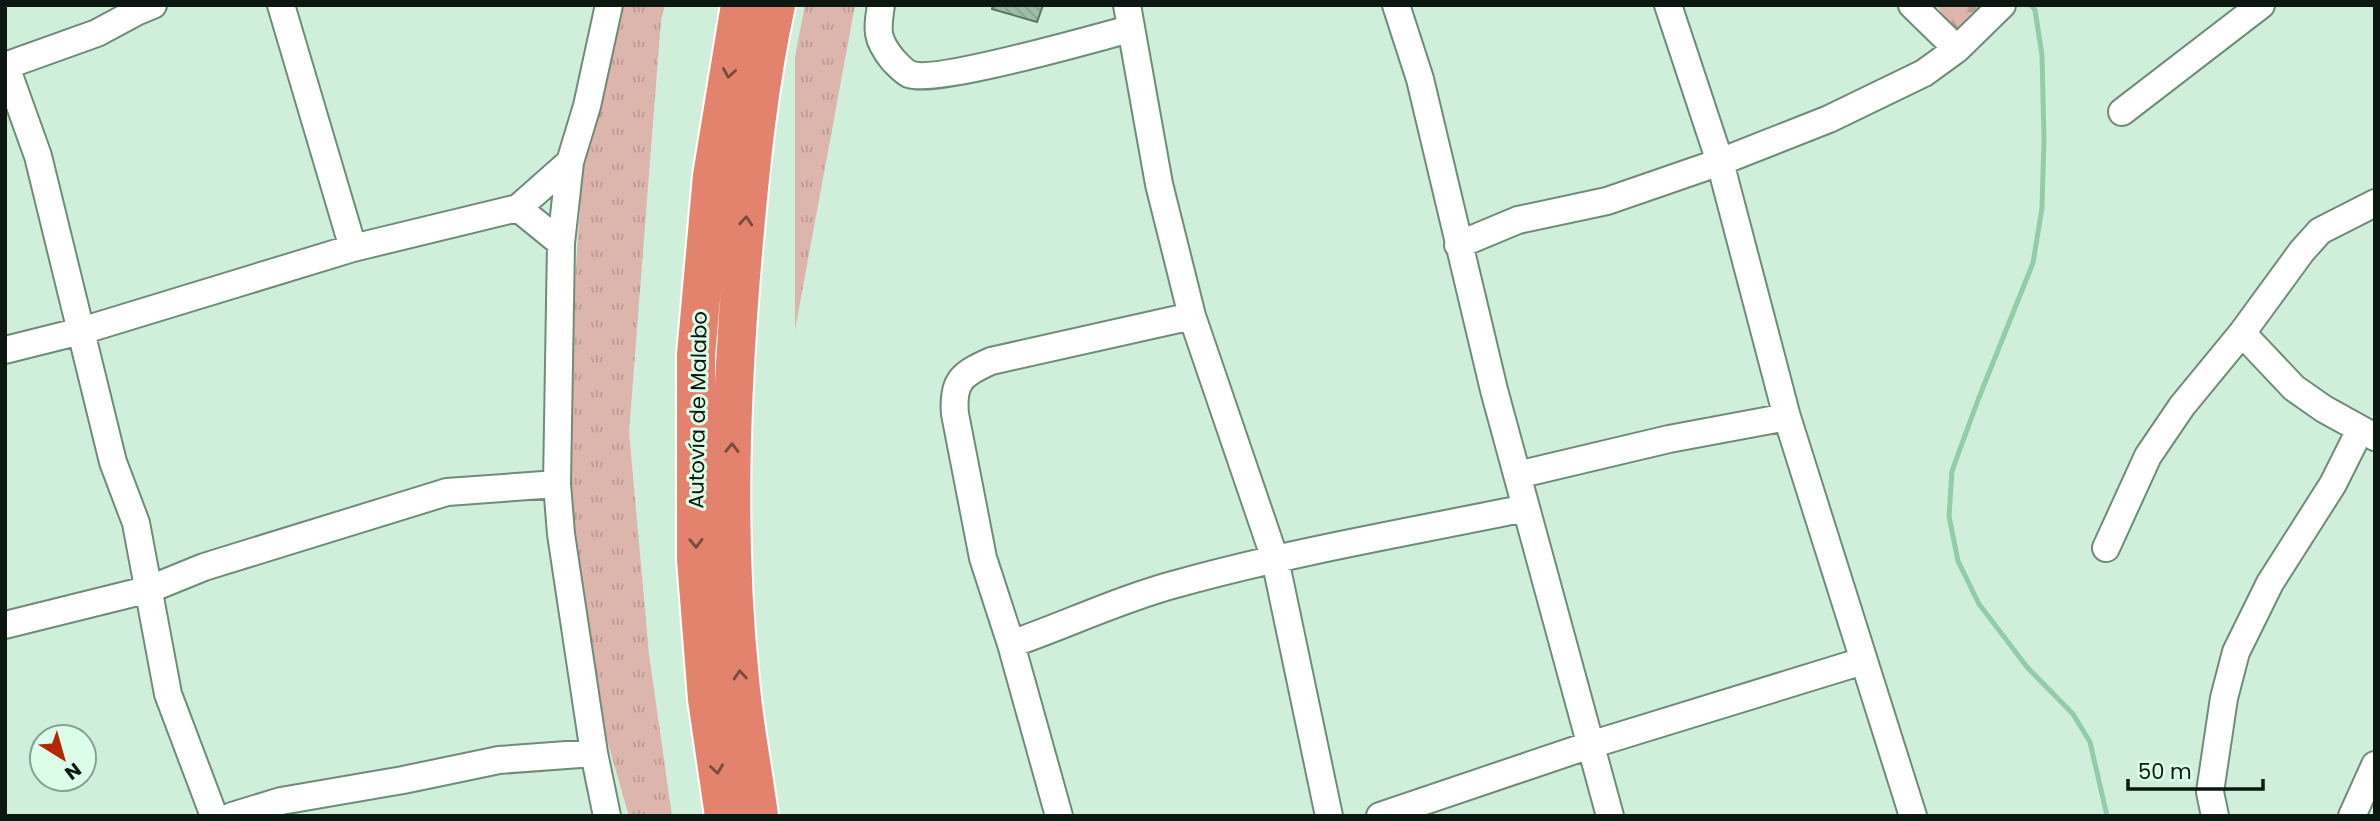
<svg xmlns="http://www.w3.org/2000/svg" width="2380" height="821" font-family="Poppins,sans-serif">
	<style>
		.grass { fill: url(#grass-tufts) }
		.forest { fill: url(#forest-firs) }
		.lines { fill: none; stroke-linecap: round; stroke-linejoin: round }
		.stream { stroke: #92cca9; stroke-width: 5 }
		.building { fill: url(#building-back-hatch); stroke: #5a7765; stroke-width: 2 }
		.minor-casing { stroke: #6e8c79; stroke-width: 30 }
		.highway-casing { stroke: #fff; stroke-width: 42 }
		.minor { stroke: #fff; stroke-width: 26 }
		.highway { stroke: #e3826d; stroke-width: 38 }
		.oneway { stroke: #774c3e }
		.labels { text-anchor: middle; stroke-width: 6; stroke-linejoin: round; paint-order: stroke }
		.street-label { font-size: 21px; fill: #0b1710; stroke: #dcfde8 }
	</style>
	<defs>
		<pattern id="grass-tufts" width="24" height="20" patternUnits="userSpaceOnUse" patternTransform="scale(1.75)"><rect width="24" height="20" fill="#dcb5ac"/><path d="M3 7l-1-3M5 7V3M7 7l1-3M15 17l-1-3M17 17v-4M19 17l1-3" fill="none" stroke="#bb9b93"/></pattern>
		<pattern id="forest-firs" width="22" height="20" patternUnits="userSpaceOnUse" patternTransform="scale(1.75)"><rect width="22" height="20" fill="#dcb5ac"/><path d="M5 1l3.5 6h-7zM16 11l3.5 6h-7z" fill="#bb9b93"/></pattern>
		<pattern id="building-back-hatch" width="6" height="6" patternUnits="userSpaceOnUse" patternTransform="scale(1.75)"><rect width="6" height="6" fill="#9ebda9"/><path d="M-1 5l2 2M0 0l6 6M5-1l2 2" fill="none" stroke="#87a290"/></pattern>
	</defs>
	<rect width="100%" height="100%" fill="#cfefdb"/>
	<path class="grass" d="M622,5H665L661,20L629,432L649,654L672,816H629L605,733L572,521V323L584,152Z
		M805,5H855L795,330V57Z"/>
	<path class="forest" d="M1937,5H2012L1963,52Z"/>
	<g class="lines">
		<path class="stream" d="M2031,5L2035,10L2042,55L2044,140L2042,208L2033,263L1978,400L1952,471L1949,516L1958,561L1979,604L2027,667L2073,714L2090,742L2107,816"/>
	</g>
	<path class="building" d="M993,5H1043L1037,22L992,9Z"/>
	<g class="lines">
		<defs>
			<path id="minor" d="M281,5L353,248
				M881,5C877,31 876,39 893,60C898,65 903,71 909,74C934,85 1095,38 1130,29
				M1127,5L1159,184L1192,316L1275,559L1329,816
				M1396,5L1420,79L1494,390L1610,816
				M1668,5L1720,162L1787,417L1913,816
				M1912,5L1957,49
				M5,64L38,156L113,462L136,523L168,694L214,816
				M5,66L97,33L136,12L153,5
				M2122,112L2261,5
				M518,208L561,243
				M1458,245L1518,220L1607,201L1720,162L1829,119L1924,73L1957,49L2002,5
				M1192,316L991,361C962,374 952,381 955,414L983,558L1011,644C1066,625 1120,599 1176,584C1291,552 1409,532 1526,508
				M2242,333L2294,388L2324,409L2375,437
				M5,350L81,331L353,248L518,208L570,162
				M1517,475L1669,439L1787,417
				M2106,548L2148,456L2182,406L2242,333L2302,251L2320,231L2375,203
				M5,625L150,589L204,567L447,492L557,484
				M1011,644L1059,816
				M232,816L281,801L403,780L499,760L594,753
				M607,816L594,753L561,534L557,484L561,243L570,162L587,106L609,5
				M1380,816L1590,745L1863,661
				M2215,816L2210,792L2224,698L2236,652L2270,583L2333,484L2360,430
				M2352,816L2375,765"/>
			<path id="highway" d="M724,816L707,699L696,559V355L712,176L740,5
				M759,816C753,770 744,725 740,680C725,534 731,387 744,241C751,162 759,83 776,5"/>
		</defs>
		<use href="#minor" class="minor-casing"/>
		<use href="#highway" class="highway-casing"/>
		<use href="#minor" class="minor"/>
		<use href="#highway" class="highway"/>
	</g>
	<defs><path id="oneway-chevron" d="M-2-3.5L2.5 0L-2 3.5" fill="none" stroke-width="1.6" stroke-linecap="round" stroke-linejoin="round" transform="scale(1.75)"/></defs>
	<g class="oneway">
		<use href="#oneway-chevron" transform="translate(729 73) rotate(99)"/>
		<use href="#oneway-chevron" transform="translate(746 221) rotate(-85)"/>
		<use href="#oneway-chevron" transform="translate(732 448) rotate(-89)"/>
		<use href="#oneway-chevron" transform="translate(696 543) rotate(89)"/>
		<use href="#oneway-chevron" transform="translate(740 675) rotate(-95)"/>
		<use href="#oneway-chevron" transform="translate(717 769) rotate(82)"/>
	</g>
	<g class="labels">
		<g class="street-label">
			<text transform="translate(698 410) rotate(-89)" y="7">Autovía de Malabo</text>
		</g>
	</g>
	<rect width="2380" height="821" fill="none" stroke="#0b1710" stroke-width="14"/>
	<g transform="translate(63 758) rotate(143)"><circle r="33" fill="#dcfde8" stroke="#88a192" stroke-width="2"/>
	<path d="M0-5L12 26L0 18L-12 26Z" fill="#b32705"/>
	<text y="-10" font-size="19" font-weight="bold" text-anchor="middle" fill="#0b1710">N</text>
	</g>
	<path d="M2128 779v10h135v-10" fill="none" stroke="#0b1710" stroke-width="3.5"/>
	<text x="2138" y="779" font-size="21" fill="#0b1710" stroke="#dcfde8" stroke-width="5" paint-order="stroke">50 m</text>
</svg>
